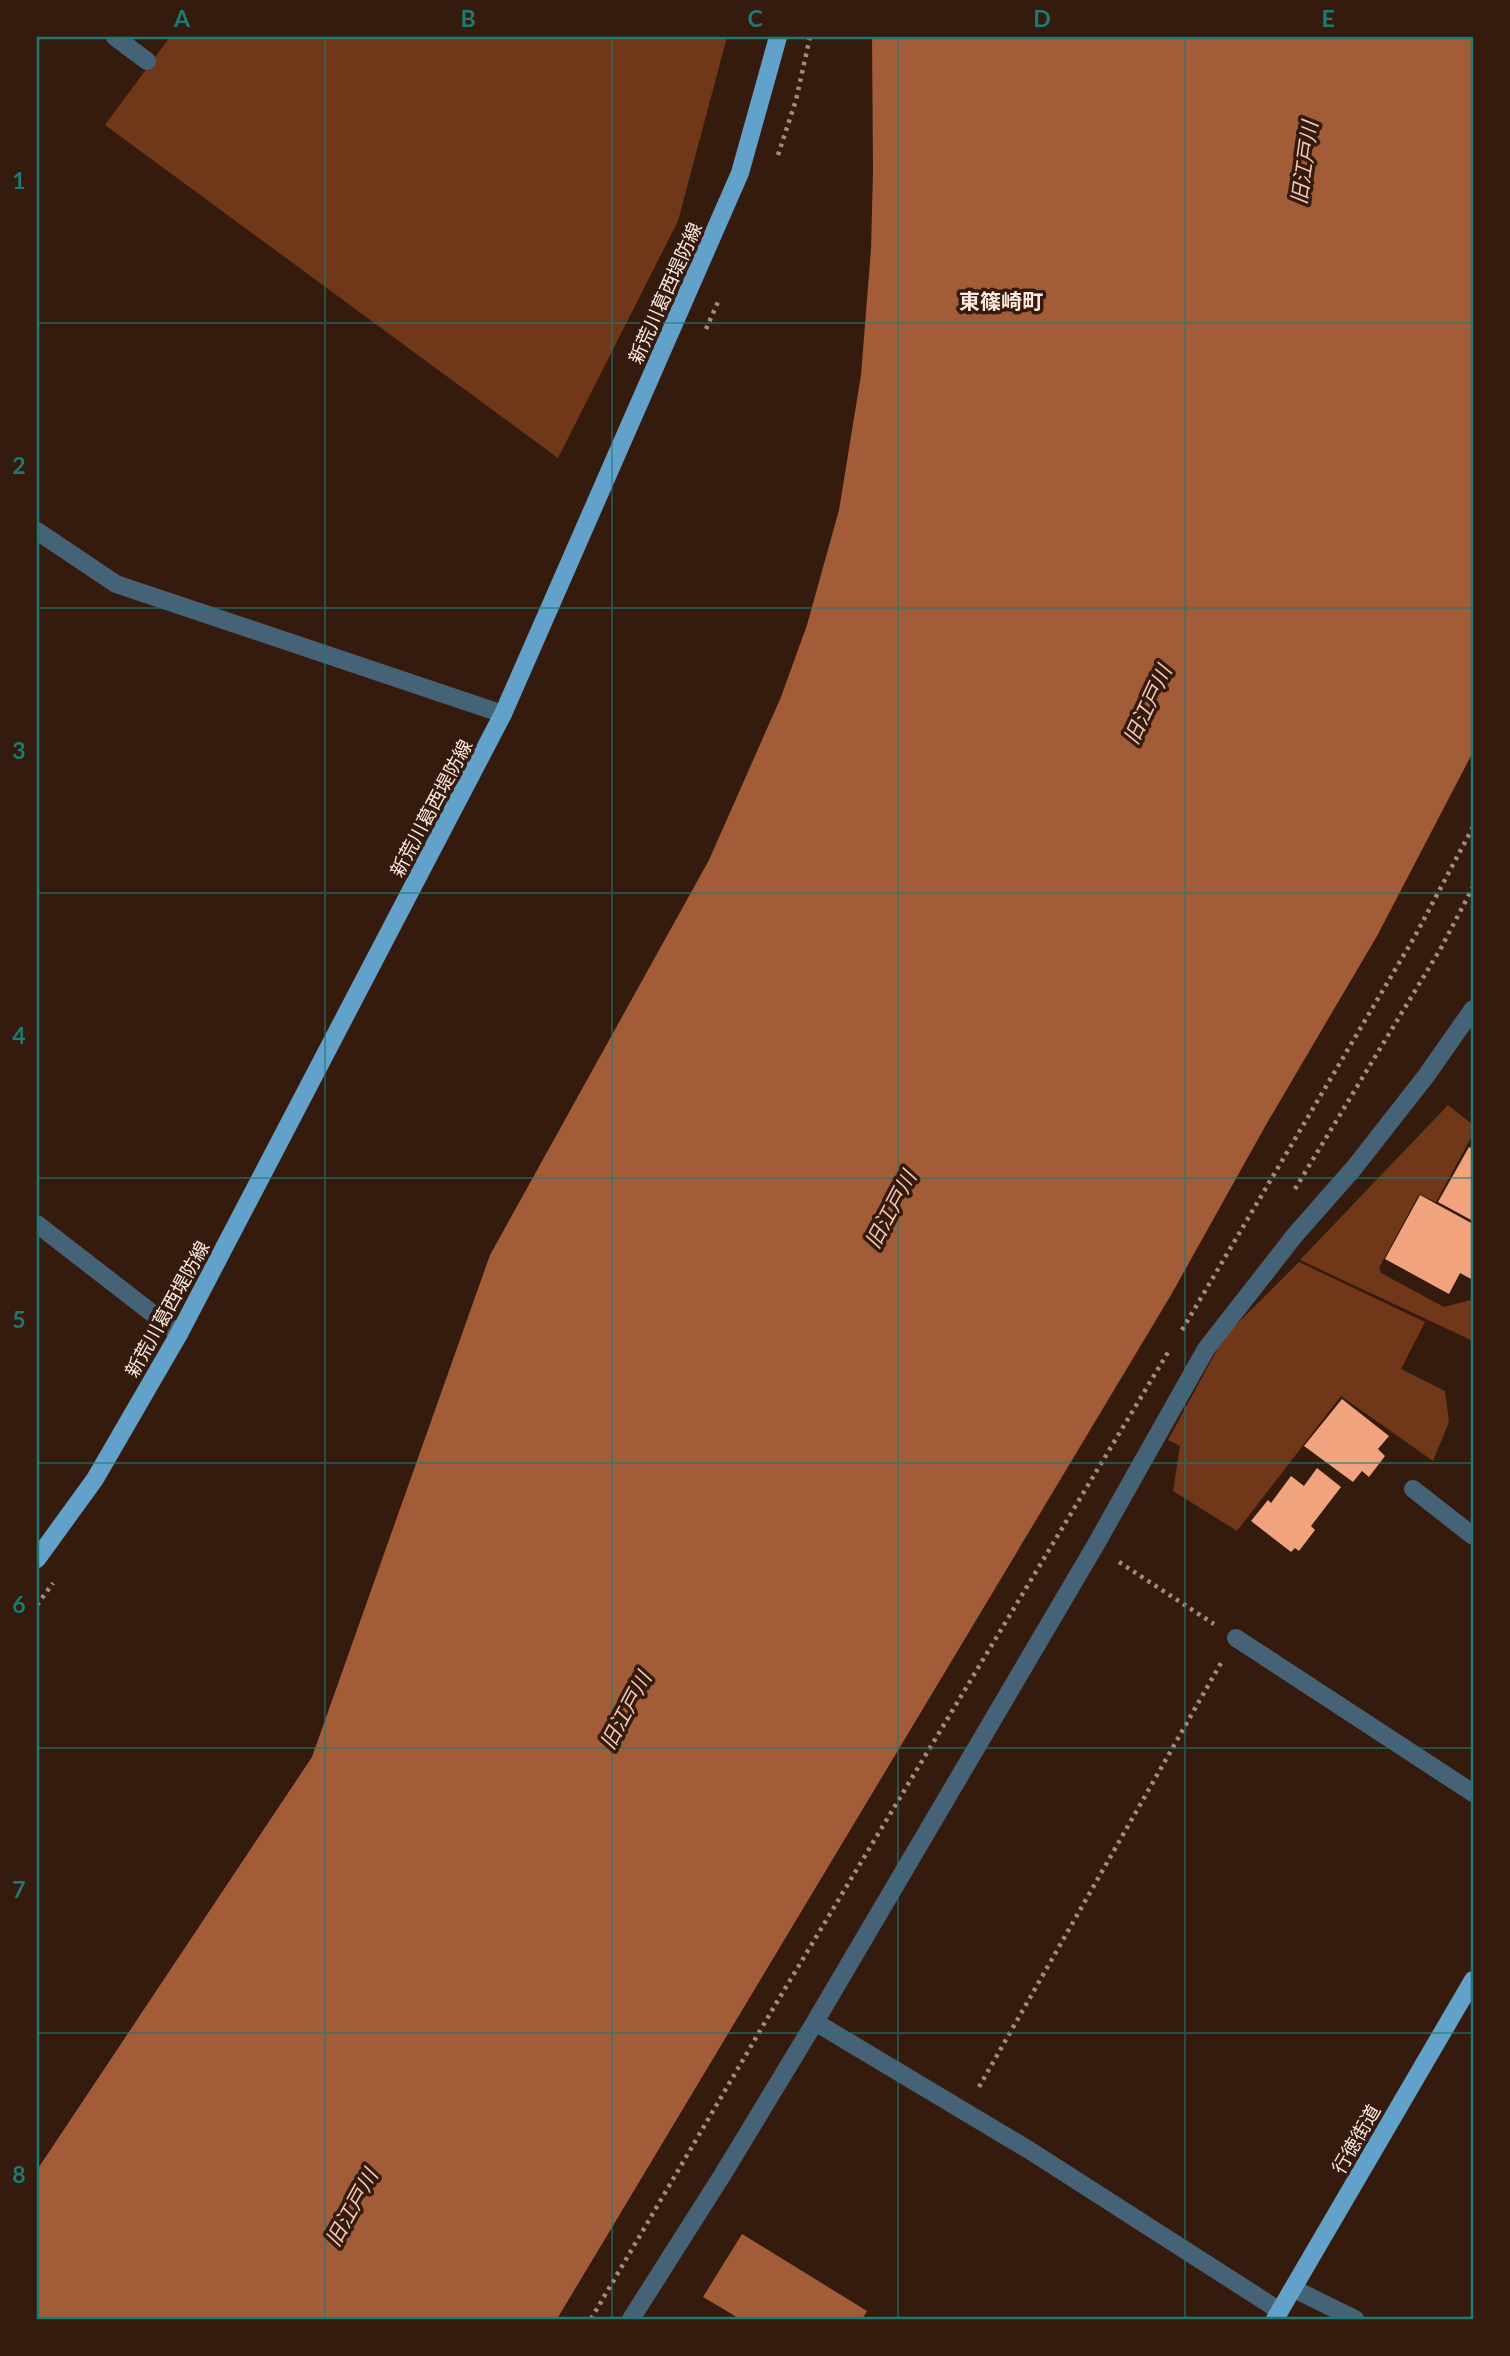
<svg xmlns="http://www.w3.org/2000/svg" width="1510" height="2356" font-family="Lato,'Noto Sans JP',sans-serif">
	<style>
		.green { fill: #703718 }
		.water { fill: #a35c38 }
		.building { fill: #f0a37d }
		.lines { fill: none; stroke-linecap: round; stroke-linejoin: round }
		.path { stroke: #a18b80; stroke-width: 4.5; stroke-dasharray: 3.5 5; stroke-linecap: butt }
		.minor { stroke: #456276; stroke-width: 18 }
		.major { stroke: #62a1ca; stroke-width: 18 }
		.grid { fill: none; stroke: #1b7c74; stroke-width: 2; stroke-opacity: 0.55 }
		.labels { text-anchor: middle; stroke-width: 7; stroke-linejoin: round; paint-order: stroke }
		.street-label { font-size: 19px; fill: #fbe9e0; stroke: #351b0e }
		.water-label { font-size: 21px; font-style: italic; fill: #f2c9b5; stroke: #351b0e }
		.neighbourhood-label { font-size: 21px; font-weight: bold; fill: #fbe9e0; stroke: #351b0e }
		.neatline { fill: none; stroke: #1b7c74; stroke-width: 2.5 }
		.grid-label { font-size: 23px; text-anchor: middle; font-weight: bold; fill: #1b7c74 }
	</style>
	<rect width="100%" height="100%" fill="#351b0e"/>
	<path class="green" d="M170,37H727L678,221L558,458L105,125Z
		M1448,1105L1473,1125V1134L1436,1202L1419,1194L1379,1268L1381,1273L1444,1307L1470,1300L1473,1301V1341L1300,1260Z
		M1299,1262L1425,1322L1401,1369L1445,1391L1449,1422L1433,1461L1341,1396L1237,1531L1173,1491L1180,1446L1168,1440L1224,1337Z"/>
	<path class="water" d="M872,37H1473V752L1377,936L1267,1123L1171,1295L557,2319H37V2170L312,1757L490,1255L709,860L781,697L807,625L839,510L861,375L871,249L873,171Z
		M742,2234L867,2311L862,2319H740L703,2297Z"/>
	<path class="building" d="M1469,1147L1473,1149V1221L1438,1202Z
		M1420,1195L1473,1224V1280L1460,1273L1449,1294L1385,1259Z
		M1342,1399L1389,1436L1378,1449L1385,1456L1369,1477L1362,1471L1353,1482L1304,1446Z
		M1317,1468L1341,1487L1311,1526L1315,1530L1299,1551L1295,1548L1291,1552L1251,1521L1268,1500L1271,1503L1291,1476L1304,1486Z"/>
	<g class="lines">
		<path class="path" d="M778,155L796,100L810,37
			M706,329L718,302
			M1295,1189L1441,948L1473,887
			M1182,1330L1415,936L1473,827
			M1119,1562L1214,1624
			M37,1605L53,1583
			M979,2087L1221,1663
			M591,2319L774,2007L1170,1349"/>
		<path class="minor" d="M115,37L147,61
			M37,531L116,584L503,714
			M37,1224L179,1334
			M1413,1489L1473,1536
			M1236,1638L1473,1793
			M815,2022L1029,2150L1280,2311
			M1294,2289L1355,2319
			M631,2319L723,2174L815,2022L1095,1546L1206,1349L1295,1235L1354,1168L1426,1076L1473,1009"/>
		<path class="major" d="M37,1559L95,1479L179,1334L503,714L740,173L778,37
			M1275,2319L1473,1980"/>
	</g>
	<path class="grid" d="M325,37V2319M612,37V2319M898,37V2319M1185,37V2319M37,323H1473M37,608H1473M37,893H1473M37,1178H1473M37,1463H1473M37,1748H1473M37,2033H1473"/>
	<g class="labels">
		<g class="street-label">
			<text transform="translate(665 293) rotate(-66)" y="7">新荒川葛西堤防線</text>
			<text transform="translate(431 808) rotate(-62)" y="7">新荒川葛西堤防線</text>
			<text transform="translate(167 1309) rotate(-61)" y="7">新荒川葛西堤防線</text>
			<text transform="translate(1356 2139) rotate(-60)" y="7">行徳街道</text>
		</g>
		<g class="water-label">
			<text transform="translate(1305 163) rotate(-82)" y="7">旧江戸川</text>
			<text transform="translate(1148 705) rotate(-65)" y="7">旧江戸川</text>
			<text transform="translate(891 1210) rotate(-62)" y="7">旧江戸川</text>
			<text transform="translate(626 1711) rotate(-62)" y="7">旧江戸川</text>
			<text transform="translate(352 2208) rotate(-61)" y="7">旧江戸川</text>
		</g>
		<g class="neighbourhood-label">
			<text x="1001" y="309">東篠崎町</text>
		</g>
	</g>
	<rect width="1510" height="2356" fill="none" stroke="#351b0e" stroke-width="77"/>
	<rect x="38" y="38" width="1434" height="2280" class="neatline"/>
	<g class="grid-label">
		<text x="182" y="27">A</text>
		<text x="468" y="27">B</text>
		<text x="755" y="27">C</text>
		<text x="1042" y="27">D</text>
		<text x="1328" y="27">E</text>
		<text x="19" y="189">1</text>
		<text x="19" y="474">2</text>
		<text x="19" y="759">3</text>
		<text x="19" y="1044">4</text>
		<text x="19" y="1328">5</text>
		<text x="19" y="1613">6</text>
		<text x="19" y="1898">7</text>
		<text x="19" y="2183">8</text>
	</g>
</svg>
